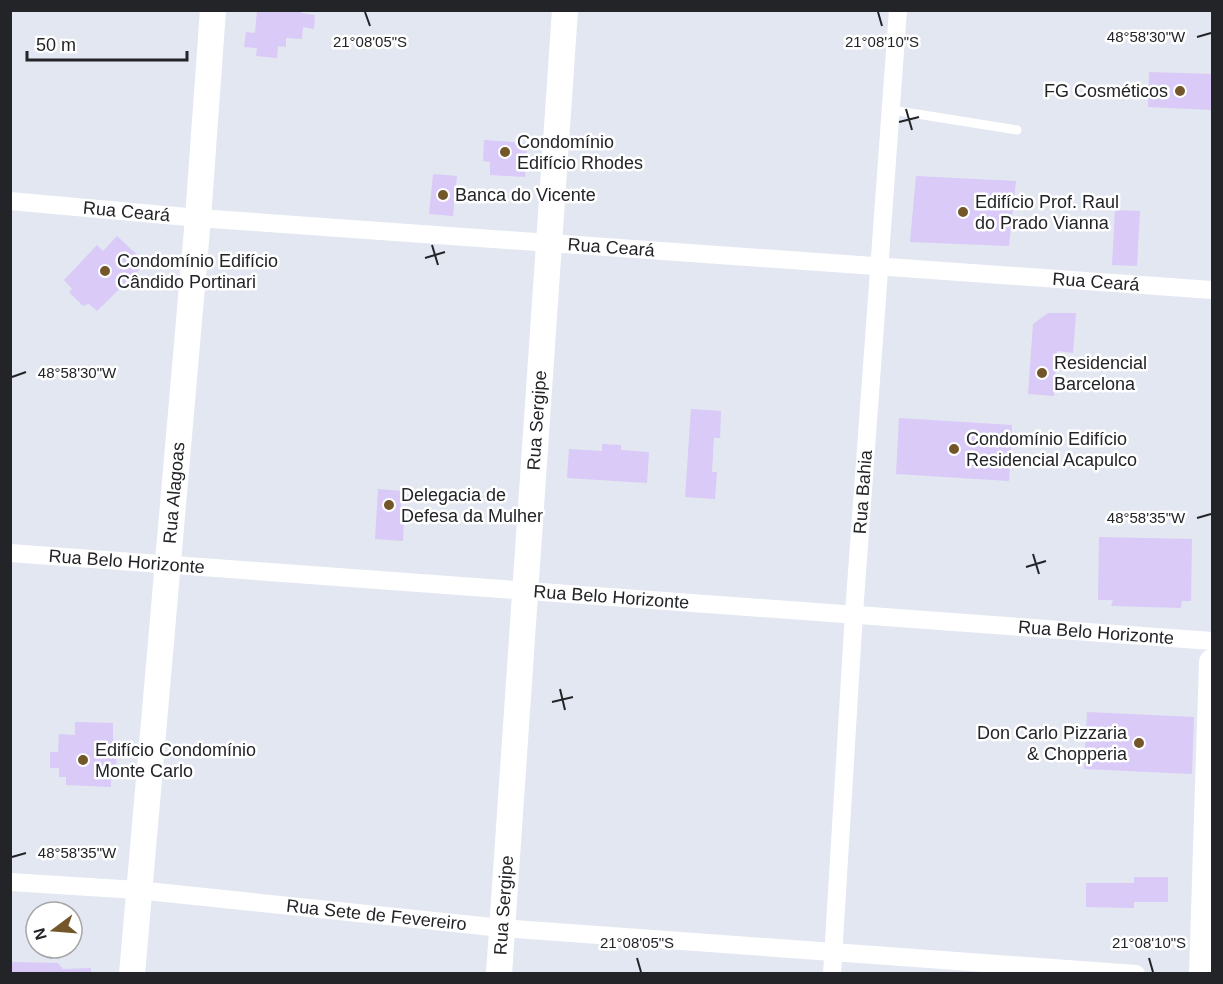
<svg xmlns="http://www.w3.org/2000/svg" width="1223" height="984" font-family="Helvetica,sans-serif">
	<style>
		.building { fill: #d9caf7 }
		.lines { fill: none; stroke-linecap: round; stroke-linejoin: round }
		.lane { stroke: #fff; stroke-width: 9 }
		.street { stroke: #fff; stroke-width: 18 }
		.secondary { stroke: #fff; stroke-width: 26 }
		.ticks { fill: none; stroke: #232428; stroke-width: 2 }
		.poi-dot { fill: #73562a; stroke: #fff; stroke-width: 2 }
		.labels { text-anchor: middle; stroke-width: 5; stroke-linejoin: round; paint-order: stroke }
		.poi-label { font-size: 18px; fill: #232428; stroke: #fff; text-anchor: start }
		.street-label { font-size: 18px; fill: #232428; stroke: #fff }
		.ticks-label { font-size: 15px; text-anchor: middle; fill: #232428; stroke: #fff; stroke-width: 5; stroke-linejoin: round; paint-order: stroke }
	</style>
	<rect width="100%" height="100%" fill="#e2e7f1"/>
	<path class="building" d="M257,10H301V13L315,15L314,29L303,27L302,39L286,38V47L278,46L277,58L256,56L257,48L244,47L246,32L255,33Z
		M1149,72L1212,74V110L1148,107Z
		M484,140L527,143L525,177L490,175V162L483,161Z
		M433,174L457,176L453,216L429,214Z
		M916,176L1016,181L1009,246L910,242Z
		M1115,210L1140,211L1137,266L1112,265Z
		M117,236L146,263L97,311L89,304L83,306L69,292L72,289L64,280L97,245L103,251Z
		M1048,313H1076L1073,353L1057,351L1054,396L1028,394L1033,324Z
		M691,409L721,411L720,438H714L712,472H717L715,499L685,497Z
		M899,418L1012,425L1009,481L896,474Z
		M602,444L621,445V450L649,452L647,483L567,478L569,449L602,451Z
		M378,489L402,491L400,519H404L403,541L375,539Z
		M1099,537L1192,539L1191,601H1182L1181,608L1111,606L1113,600H1098Z
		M1087,712L1194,717L1192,774L1084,769Z
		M75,722L113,723V739L118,743L116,769L111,772V787L66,785V777H59V768H50V752H58L59,734L75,735Z
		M1134,877H1168V902H1134V908L1086,907V883H1134Z
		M10,962L58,963L63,969L91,968V974H10Z"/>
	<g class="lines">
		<path class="lane" d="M892,110L1017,130"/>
		<g class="street">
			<path id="s1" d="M10,201L198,218L1212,290"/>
			<path id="s2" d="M10,553L1212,641"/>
			<path id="s3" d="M10,882L137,890L502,928L1136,974"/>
			<path id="s4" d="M832,974L854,613L898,10"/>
		</g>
		<g class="secondary">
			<path id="s5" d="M132,974L198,218L213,10"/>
			<path id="s6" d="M499,974L565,10"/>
			<path d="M1202,974L1212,662"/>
		</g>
	</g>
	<path class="ticks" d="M365,12L370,26M878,12L882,26M1197,37L1211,33M906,109L912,130M899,122L919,117M432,245L438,265M425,258L445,252M12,377L26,372M1197,518L1211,514M1033,554L1039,574M1026,567L1046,561M560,689L565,710M552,702L573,697M12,857L26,853M637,958L641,972M1149,958L1153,972"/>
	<g class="poi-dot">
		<circle cx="1180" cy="91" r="6"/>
		<circle cx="505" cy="152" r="6"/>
		<circle cx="443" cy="195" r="6"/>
		<circle cx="963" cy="212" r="6"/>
		<circle cx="105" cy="271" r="6"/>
		<circle cx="1042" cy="373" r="6"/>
		<circle cx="954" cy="449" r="6"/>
		<circle cx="389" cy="505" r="6"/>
		<circle cx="1139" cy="743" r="6"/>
		<circle cx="83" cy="760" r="6"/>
	</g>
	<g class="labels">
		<g class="poi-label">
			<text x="1168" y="97" text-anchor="end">FG Cosméticos</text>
			<text x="517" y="148">Condomínio<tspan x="517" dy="21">Edifício Rhodes</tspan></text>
			<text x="455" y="201">Banca do Vicente</text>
			<text x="975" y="208">Edifício Prof. Raul<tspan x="975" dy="21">do Prado Vianna</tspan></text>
			<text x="117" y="267">Condomínio Edifício<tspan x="117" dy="21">Cândido Portinari</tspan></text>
			<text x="1054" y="369">Residencial<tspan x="1054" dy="21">Barcelona</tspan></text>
			<text x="966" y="445">Condomínio Edifício<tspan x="966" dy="21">Residencial Acapulco</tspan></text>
			<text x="401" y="501">Delegacia de<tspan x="401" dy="21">Defesa da Mulher</tspan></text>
			<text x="1127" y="739" text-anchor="end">Don Carlo Pizzaria<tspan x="1127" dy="21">&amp; Chopperia</tspan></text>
			<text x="95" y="756">Edifício Condomínio<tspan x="95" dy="21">Monte Carlo</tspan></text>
		</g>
		<g class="street-label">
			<text dy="6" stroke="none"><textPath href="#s1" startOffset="117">Rua Ceará</textPath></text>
			<text dy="6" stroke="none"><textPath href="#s1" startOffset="603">Rua Ceará</textPath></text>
			<text dy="6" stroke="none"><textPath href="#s1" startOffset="1089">Rua Ceará</textPath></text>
			<text dy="6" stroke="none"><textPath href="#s6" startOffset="555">Rua Sergipe</textPath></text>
			<text dy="6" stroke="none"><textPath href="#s5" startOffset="483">Rua Alagoas</textPath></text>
			<text dy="6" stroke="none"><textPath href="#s4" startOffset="483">Rua Bahia</textPath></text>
			<text dy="6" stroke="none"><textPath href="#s2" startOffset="117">Rua Belo Horizonte</textPath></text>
			<text dy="6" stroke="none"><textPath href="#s2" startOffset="603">Rua Belo Horizonte</textPath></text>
			<text dy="6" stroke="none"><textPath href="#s2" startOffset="1089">Rua Belo Horizonte</textPath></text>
			<text dy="6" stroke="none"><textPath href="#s6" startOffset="69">Rua Sergipe</textPath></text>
			<text dy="6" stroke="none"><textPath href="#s3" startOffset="368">Rua Sete de Fevereiro</textPath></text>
		</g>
	</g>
	<g class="ticks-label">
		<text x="1146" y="42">48°58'30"W</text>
		<text x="370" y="47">21°08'05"S</text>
		<text x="882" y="47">21°08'10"S</text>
		<text x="77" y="378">48°58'30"W</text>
		<text x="1146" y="523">48°58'35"W</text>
		<text x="77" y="858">48°58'35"W</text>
		<text x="637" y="948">21°08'05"S</text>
		<text x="1149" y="948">21°08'10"S</text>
	</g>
	<rect width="1223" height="984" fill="none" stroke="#232428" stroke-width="24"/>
	<g transform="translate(54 930) rotate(254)"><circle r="28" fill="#ffffff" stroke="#a7a7a9" stroke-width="1.5"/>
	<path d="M0-4.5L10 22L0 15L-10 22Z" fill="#73562a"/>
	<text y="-9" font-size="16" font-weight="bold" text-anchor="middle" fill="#232428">N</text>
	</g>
	<path d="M27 51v9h160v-9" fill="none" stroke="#232428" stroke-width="3"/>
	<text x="36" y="51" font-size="18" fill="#232428" stroke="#ffffff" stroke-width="4.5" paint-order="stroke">50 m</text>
</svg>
